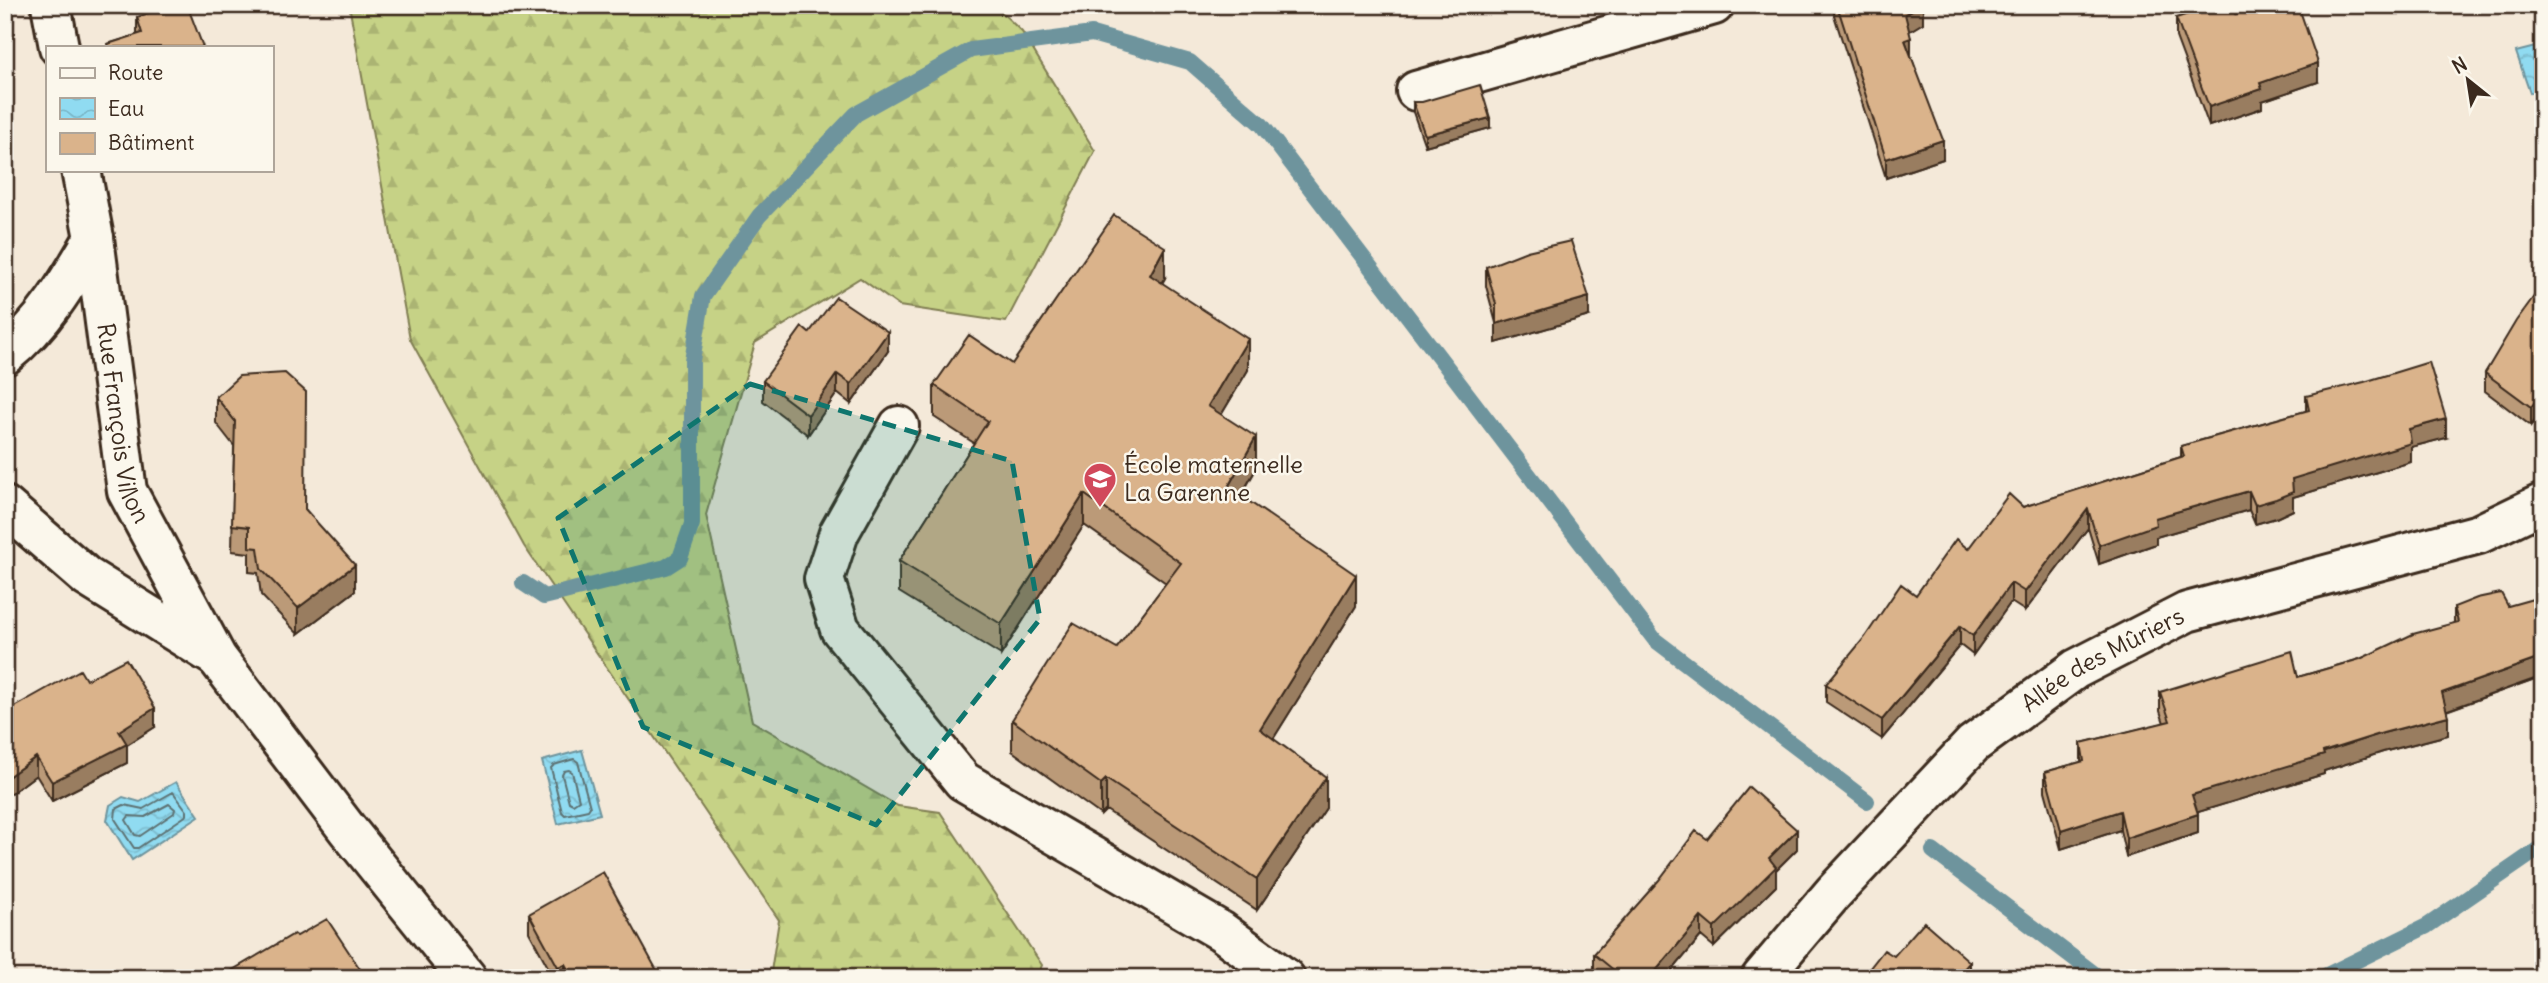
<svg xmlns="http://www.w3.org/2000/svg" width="2548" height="983" font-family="Delius,sans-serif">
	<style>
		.forest { fill: url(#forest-firs); stroke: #807e52; stroke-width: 2 }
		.water { fill: url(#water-waves); stroke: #6e949d; stroke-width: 2 }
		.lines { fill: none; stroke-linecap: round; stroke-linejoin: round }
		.shore { stroke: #5d7172; stroke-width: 2 }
		.stream { stroke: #6e949d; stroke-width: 16 }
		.minor-casing { stroke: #3b2a1e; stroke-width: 44 }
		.minor { stroke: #fbf7ec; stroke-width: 38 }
		.wall { fill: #bb9a78; stroke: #3b2a1e; stroke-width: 2 }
		.shaded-wall { fill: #997d61; stroke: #3b2a1e; stroke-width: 2 }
		.building { fill: #dab38b; stroke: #3b2a1e; stroke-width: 2 }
		.marked { fill: #0f766e; fill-opacity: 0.2; stroke: #0f766e; stroke-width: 5; stroke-dasharray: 14 9; stroke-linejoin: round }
		.labels { text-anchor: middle; stroke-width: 5; stroke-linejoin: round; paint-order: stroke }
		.street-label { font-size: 24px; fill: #3b2a1e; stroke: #fbf7ec }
		.poi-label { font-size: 24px; fill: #3b2a1e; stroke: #fbf7ec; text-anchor: start }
	</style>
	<defs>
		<pattern id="forest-firs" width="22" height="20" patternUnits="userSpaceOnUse" patternTransform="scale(1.75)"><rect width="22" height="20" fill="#c6d286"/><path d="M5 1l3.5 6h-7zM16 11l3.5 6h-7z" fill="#abb473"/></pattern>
		<pattern id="water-waves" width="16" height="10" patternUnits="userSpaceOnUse" patternTransform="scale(1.75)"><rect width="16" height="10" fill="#90dbf1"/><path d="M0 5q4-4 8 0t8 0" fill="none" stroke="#7dbcce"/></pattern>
	</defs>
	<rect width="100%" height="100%" fill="#f4e9d9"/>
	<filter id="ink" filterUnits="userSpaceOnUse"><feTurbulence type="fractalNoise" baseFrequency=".0143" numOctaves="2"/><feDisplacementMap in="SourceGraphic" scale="14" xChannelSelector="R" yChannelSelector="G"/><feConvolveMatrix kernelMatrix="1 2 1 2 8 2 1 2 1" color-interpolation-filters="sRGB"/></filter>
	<g filter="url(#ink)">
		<path class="forest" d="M349,5H994L1022,32L1095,151L1006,322L899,306L860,278L755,343L706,515L752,721L898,806L940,812L1042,965L1037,978H770L779,920L524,546L410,339Z"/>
		<path class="water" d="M2543,45V89L2530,93L2516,52Z
			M582,750L600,814L558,824L542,761Z
			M176,782L199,816L132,860L107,820L110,805L123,797L140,802Z"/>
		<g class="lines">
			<path class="shore" d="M574,759L578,762L590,807L588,810L565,815L562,812L551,768L554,765Z
				M569,770L572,772L579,800L573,804L569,802L562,775L564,771Z
				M173,792L187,811V815L138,848H134L115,819L116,809L124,805L143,809Z
				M169,804L175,809L174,813L140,836L135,835L126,820L129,816L145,817Z"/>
			<path class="stream" d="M523,583L544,597L666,567L680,558L692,524V361L703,296L759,216L856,114L971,50L1092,34L1190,62L1262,125L1655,640L1867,801
				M1933,851L2100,978
				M2321,978L2427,926L2543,846"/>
			<defs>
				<g id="minor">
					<path d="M51,5L59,47"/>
					<path d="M1416,91L1714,5"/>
					<path id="s1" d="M81,170L94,238L127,491L217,658L347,829L467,978"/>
					<path d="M5,355C45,323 69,281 94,238"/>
					<path d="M899,426L839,533L824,579L840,629L963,781L1221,931L1285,978"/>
					<path d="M5,506L87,577L216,657"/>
					<path id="s2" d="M1761,978L1834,892L1973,744L2076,669L2187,612L2479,534L2543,503"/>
				</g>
			</defs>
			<use href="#minor" class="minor-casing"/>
			<use href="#minor" class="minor"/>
		</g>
		<path class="wall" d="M1834,5H1923V23L1909,31L1911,55L1943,159L1886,178L1834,15Z
			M2236,14L2318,82L2262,101V108L2209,126L2176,37V18Z
			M137,17L203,47H108V44L137,35Z
			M1413,102L1490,128L1425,146L1413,112Z
			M1486,267L1589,316L1496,343V323L1486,286Z
			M1165,278L1162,283L1248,370L1221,415L1256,469L1241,496L1356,606L1273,739L1326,808L1257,910L1106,810L1101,815L1012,751V720L1117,648L1166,583L1084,525L1001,655L899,592V561L974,443L934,417V385L1012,364Z
			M2543,284V409L2531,426L2485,391V373Z
			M809,333L888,351L851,404L837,393L808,435L763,401V381Z
			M2306,396L2446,438L2411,447V462L2293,497V510L2276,518L2255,524L2249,510L2156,537V544L2099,564L2088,528L2025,611L2011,602L1973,655L1960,645L1882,739L1826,702V684L1916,595L2023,507L2181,457V446L2306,411Z
			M216,397L305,509L355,591L298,634L261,595L258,573L249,572V553L232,551L234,446L216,423Z
			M2508,606H2543V676L2446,711L2448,735L2383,752L2324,771V774L2198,812V833L2126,857L2120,830L2061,849L2045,791V772L2081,762V743L2164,723L2160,711V692L2298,677L2360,659L2454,623V607Z
			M86,680L155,727L127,745V763L52,801L36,775L5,798Z
			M1797,849L1776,870V886L1714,947L1701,936L1666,978H1600L1594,973V954Z
			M529,914L661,978H554L529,932Z"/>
		<path class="shaded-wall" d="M1921,5H1923V23L1905,34V14Z
			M1911,38V57L1905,40Z
			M2318,63V82L2262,101V108L2209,126V107L2260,83Z
			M1490,118V128L1425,146V135Z
			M1943,140V159L1886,178V159Z
			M1165,247V278L1150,306V275Z
			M1589,297V316L1496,343V324Z
			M888,332V351L851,404V384Z
			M1248,339V370L1208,437V406Z
			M837,374V393L808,435V415Z
			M2543,391V409L2531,426V407Z
			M2446,419V438L2411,447V462L2293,497V510L2276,518L2255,524V505L2292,479L2409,429Z
			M1256,437V469L1228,518V487Z
			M2249,491V510L2156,537V544L2099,564V545L2155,518Z
			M1084,494V525L1001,655V624Z
			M2088,509V528L2025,611V592Z
			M355,565V591L298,634V608Z
			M1356,575V606L1260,760V729Z
			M2011,583V602L1973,655V636Z
			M1960,626V645L1882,739V720Z
			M2543,657V676L2442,712V693Z
			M155,708V727L127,745V763L52,801V782L119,731Z
			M2448,716V735L2383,752L2324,771V774L2192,814V795L2383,733Z
			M36,757V775L5,798V779Z
			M1326,777V808L1257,910V879Z
			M1106,779V810L1101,815V784Z
			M2120,811V830L2061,849V830Z
			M2198,814V833L2126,857V838Z
			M1797,830V849L1776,870V886L1714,947V928L1769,858Z
			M1701,917V936L1666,978H1654V973Z
			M1970,962V978H1956Z
			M565,964V978H558V967Z"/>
		<path class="building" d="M171,5H187L203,47H109L108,44L142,33L137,17Z
			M1837,5H1921L1905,14L1911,38L1905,40L1943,140L1886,159Z
			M2216,5H2233L2236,14L2262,5H2298L2318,63L2260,83L2262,89L2209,107L2176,18Z
			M1480,85L1490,118L1425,135L1413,102H1422Z
			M1114,215L1165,247L1150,275L1248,339L1208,406L1256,437L1228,487L1356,575L1260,729L1326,777L1257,879L1106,779L1101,784L1012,720L1073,623L1117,648L1181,563L1084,494L1001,624L899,561L988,421L934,385L969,335L1012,364Z
			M1571,241L1589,297L1496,324V304L1486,267L1527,251Z
			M2543,284V391L2531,407L2485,373L2516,321Z
			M836,297L888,332L851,384L837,374L808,415L763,381L802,327L809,333Z
			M2429,362L2446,419L2409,429L2411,443L2292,479L2293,492L2276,499L2255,505L2249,491L2155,518L2156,525L2099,545L2088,509L2025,592L2011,583L1973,636L1960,626L1882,720L1826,684L1865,637L1901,584L1916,595L1956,539L1968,549L2009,494L2023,507L2184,456L2181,446L2309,410L2306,396L2364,382Z
			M285,373L306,392L305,509L355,565L298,608L261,569L258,548L249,547V527L232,525L235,421L216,397L239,376Z
			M2501,593L2508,606L2540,597L2543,606V657L2442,693L2448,716L2383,733L2323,752L2324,755L2192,795L2198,814L2126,838L2120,811L2061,830L2045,772L2084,761L2081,743L2170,721L2160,692L2292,651L2298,677L2360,659L2413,634L2458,622L2454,607L2477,598Z
			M126,659L155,708L119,731L127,744L52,782L36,757L5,779V712L80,670L86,680Z
			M1749,787L1797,830L1769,858L1776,867L1714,928L1701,917L1654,973L1657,978H1619L1621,976L1594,954L1659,880L1696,831L1707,839Z
			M603,872L661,978H573L565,964L558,967L529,914Z
			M327,919L366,978H219L294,934L297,936Z
			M1924,922L1970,962L1956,978H1862L1884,950L1894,956Z"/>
	</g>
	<path class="marked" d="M750,384L1012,461L1040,619L876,825L643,727L558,518Z"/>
	<defs>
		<symbol id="school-pin" viewBox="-11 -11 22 30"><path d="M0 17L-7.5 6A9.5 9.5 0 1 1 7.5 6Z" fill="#d1495b" stroke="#fbf7ec"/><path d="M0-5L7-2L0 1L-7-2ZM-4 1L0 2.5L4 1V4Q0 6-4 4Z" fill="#fff"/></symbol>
	</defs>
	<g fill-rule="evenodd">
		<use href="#school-pin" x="1081" y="460" width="38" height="52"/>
	</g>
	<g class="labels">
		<g class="street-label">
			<text dy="8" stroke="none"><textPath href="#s1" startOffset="257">Rue François Villon</textPath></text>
			<text dy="8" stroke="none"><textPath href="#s2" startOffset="471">Allée des Mûriers</textPath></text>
		</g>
		<g class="poi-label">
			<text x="1124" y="473">École maternelle<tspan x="1124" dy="28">La Garenne</tspan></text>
		</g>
	</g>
	<rect width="2548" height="983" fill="none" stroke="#fbf7ec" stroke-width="28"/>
	<rect x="14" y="14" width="2520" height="955" fill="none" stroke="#3b2a1e" stroke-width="2.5" filter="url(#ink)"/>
	<rect x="46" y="46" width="228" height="126" fill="#fbf7ec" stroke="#aea59a" stroke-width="2"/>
	<rect x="60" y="68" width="35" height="10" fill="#fbf7ec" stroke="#aea59a" stroke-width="2"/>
	<text x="108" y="80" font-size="21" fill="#3b2a1e">Route</text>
	<rect x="60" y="98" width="35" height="21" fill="url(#water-waves)" stroke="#aea59a" stroke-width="2"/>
	<text x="108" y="116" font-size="21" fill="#3b2a1e">Eau</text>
	<rect x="60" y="133" width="35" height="21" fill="#dab38b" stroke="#aea59a" stroke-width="2"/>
	<text x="108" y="150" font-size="21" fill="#3b2a1e">Bâtiment</text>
	<g transform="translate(2468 80) rotate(330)" stroke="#fbf7ec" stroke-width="5" paint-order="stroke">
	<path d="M0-5L12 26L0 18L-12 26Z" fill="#3b2a1e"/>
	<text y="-10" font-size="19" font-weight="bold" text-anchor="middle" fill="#3b2a1e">N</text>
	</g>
</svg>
